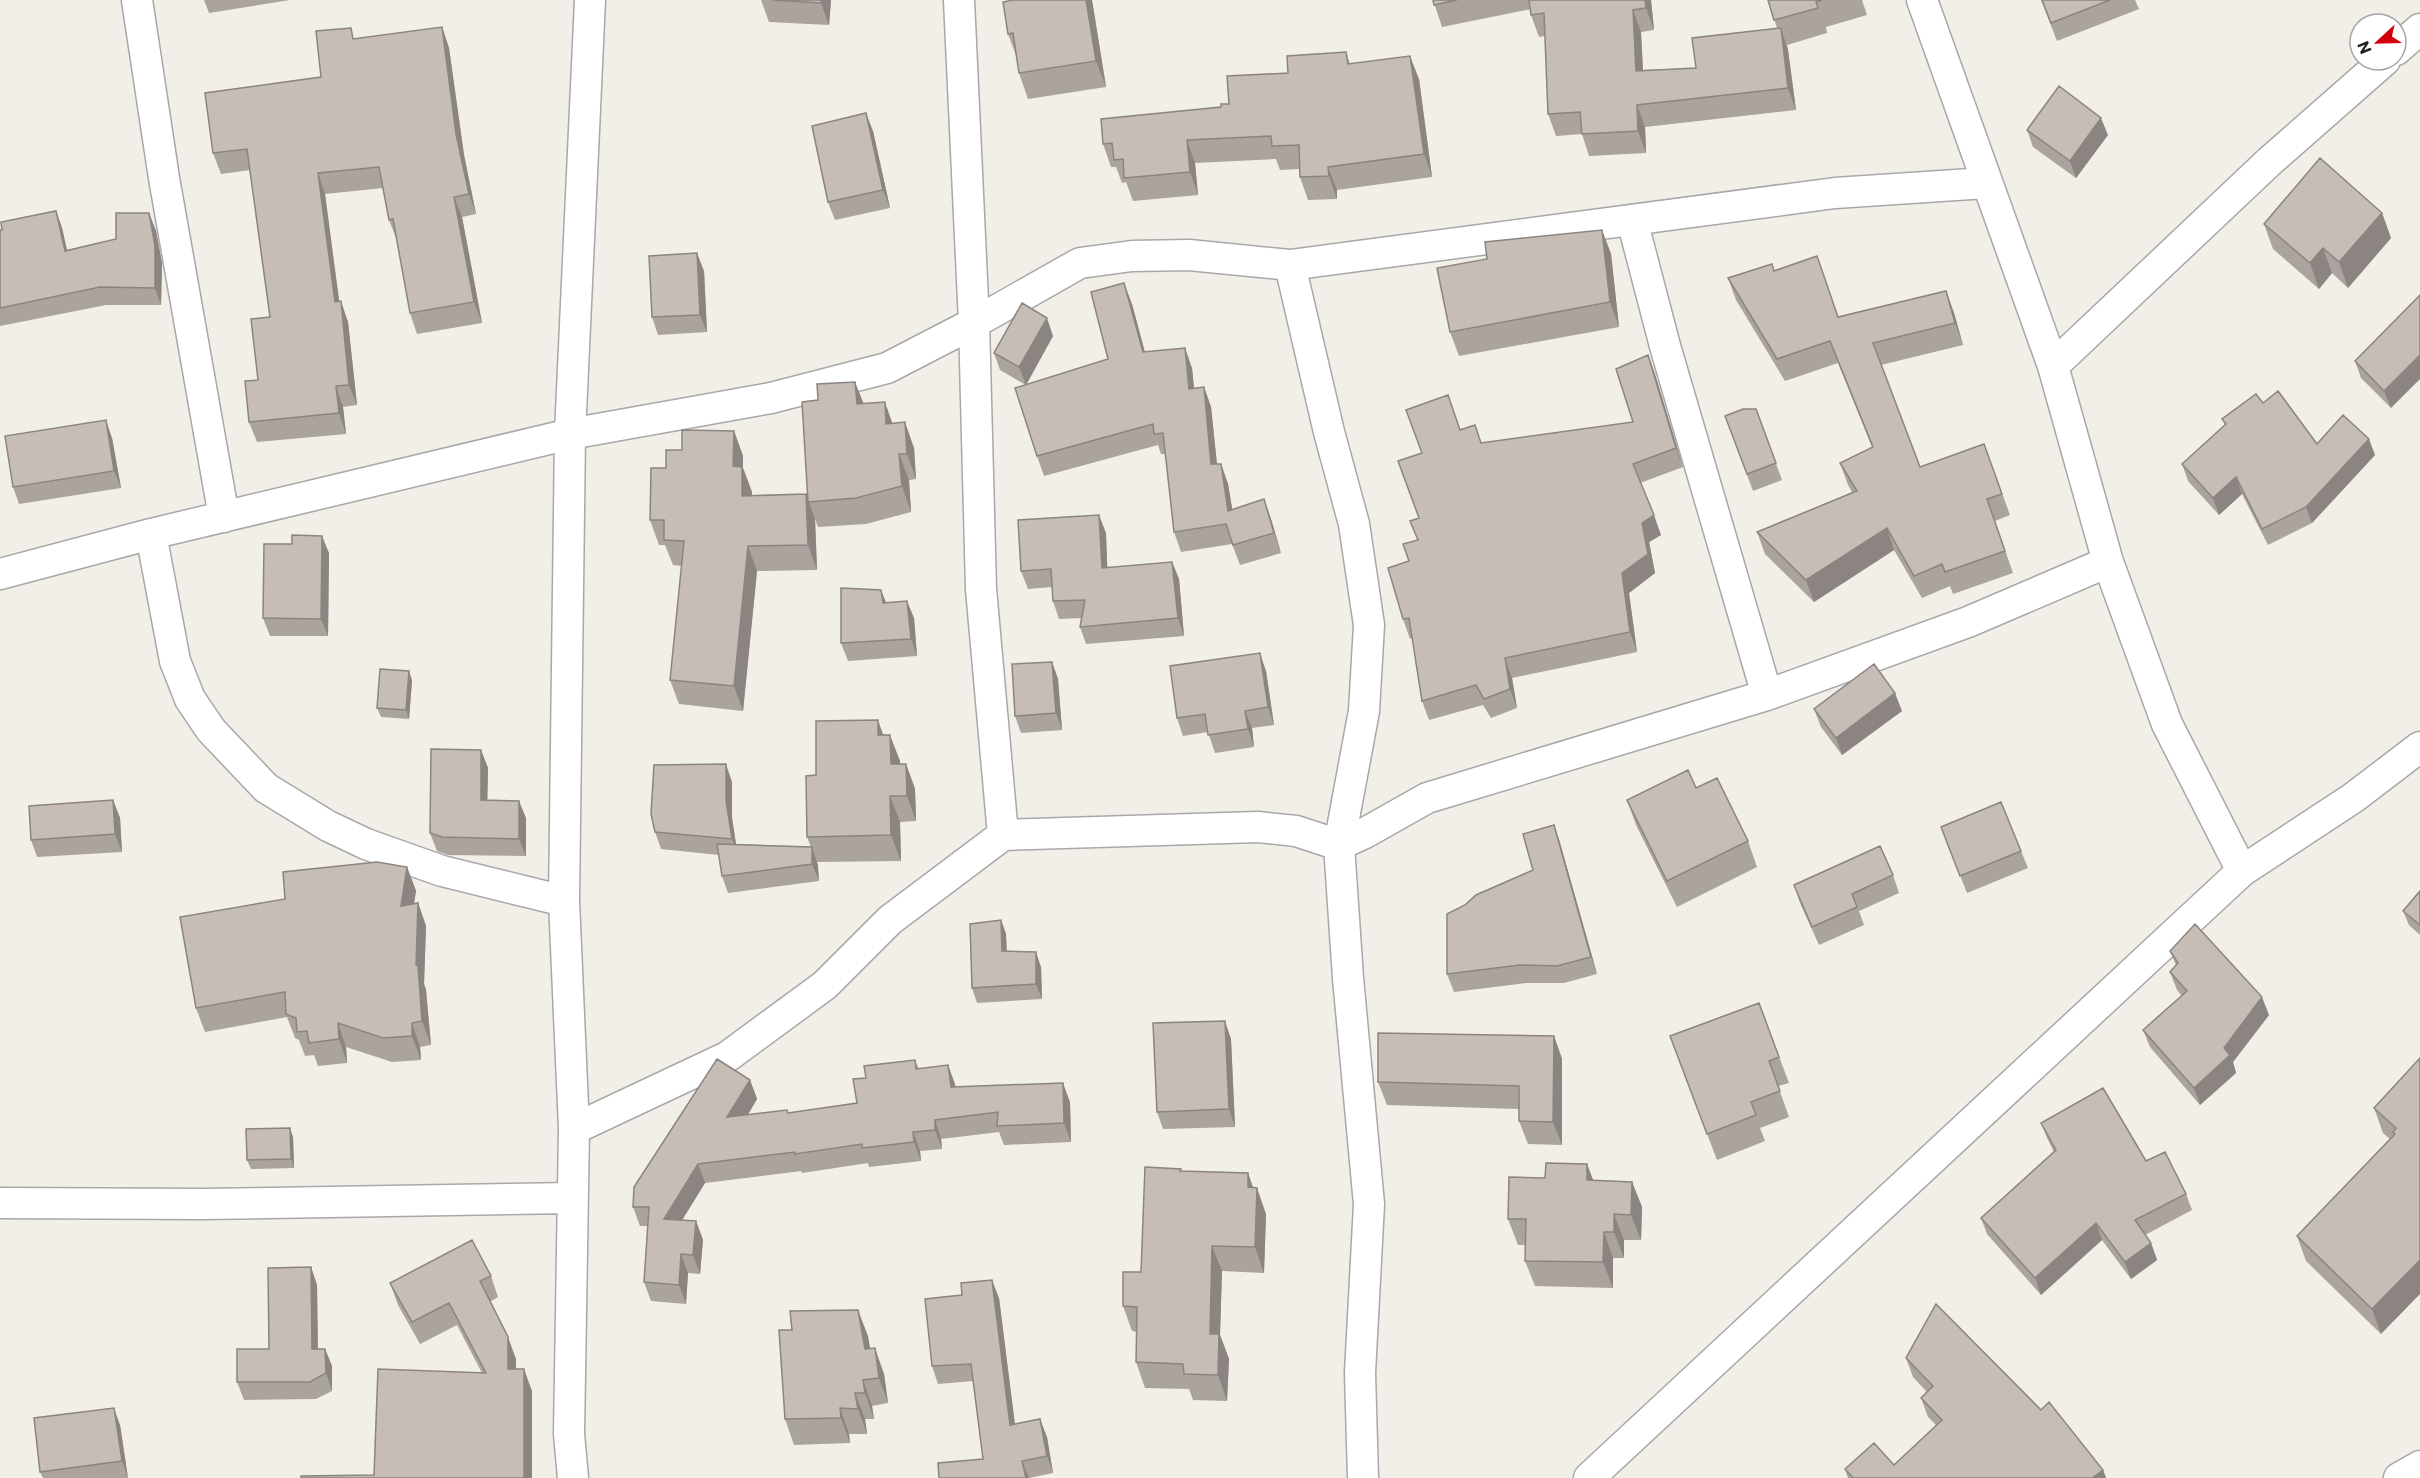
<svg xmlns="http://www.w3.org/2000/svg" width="2420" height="1478" font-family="Commissioner,sans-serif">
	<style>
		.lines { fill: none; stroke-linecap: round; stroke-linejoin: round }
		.street-casing { stroke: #a8a8a8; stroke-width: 33 }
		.street { stroke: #fff; stroke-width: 30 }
		.wall { fill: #aba39d }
		.shaded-wall { fill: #8b8480 }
		.building { fill: #c7bdb7; stroke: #8b8480; stroke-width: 1.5 }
	</style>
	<rect width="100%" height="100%" fill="#f2eee8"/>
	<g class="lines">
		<defs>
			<path id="street" d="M137,0L164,178L224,517
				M959,0L974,323L981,589L1003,835
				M1922,0L2053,366L2108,562L2167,724L2242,871
				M2396,50L2420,29
				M1632,220L1665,346L1767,695
				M1290,265L1329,432L1354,524L1369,625L1364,711L1339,845L1348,978L1369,1204L1360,1373L1363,1478
				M2053,366L2270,161L2385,60
				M151,534L175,661L190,699L211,730L266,788L328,826L366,844L442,871L564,901
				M0,574L151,534L570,434L771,398L887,368L974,323L1080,263L1132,256L1189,255L1290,265L1835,193L1986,183
				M574,1129L727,1057L825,985L890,920L1003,835L1258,827L1296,831L1339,845L1365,833L1427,798L1767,695L1968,622L2108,562
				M0,1203L203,1204L572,1198
				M573,1478L569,1434L574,1129L564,901L570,434L590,0
				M1589,1478L2242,871L2353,798L2420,747
				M2399,1478L2420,1466"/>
		</defs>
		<use href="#street" class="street-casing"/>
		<use href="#street" class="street"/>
	</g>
	<path class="wall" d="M204,0H290L209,13Z
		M761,0H831L829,25L769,22Z
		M1092,0L1106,87L1028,99L1019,73L1017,58L1008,34Z
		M1433,0H1651L1654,30L1641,32L1643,70L1696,68L1777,28L1768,0H1862L1867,15L1826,27L1827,33L1787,45L1788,50L1796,110L1645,127L1646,153L1589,156L1582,134L1556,136L1548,114L1545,36L1539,37L1531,15V9L1442,27Z
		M2041,0H2135L2139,9L2057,41Z
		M442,27L449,48L464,155L476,214L462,217L482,323L417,334L410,313L397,240L389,220L383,188L325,194L339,302L348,322L357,405L343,407L346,434L257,442L249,422L258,380L270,317L250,170L221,174L213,153L321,77L355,39Z
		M1346,52L1350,64L1419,79L1432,177L1337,190V199L1308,200L1300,177L1299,169L1280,170L1276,159L1195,163L1198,195L1133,201L1126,182L1122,183L1116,167H1111L1103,144L1221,107L1229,104L1288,73Z
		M2027,130L2108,135L2076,178L2033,147Z
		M873,131L890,208L835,220L828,202Z
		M56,211L62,228L67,250L116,239L149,213L156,231L162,263L161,305H106L0,326V230Z
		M2382,213L2391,238L2348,288L2332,273L2319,289L2273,249L2264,224Z
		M1602,230L1611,254L1619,327L1459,356L1450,332L1487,259Z
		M704,271L707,332L658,335L652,317Z
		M1774,271L1838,317L1946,291L1954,313L1963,345L1881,365L1920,467L1984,444L2010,515L1995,521L2013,573L1953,594L1950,586L1922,598L1894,550L1814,602L1765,554L1757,532L1852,492L1848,485L1840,463L1872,447L1838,363L1785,381L1736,300L1728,278Z
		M2420,295L2391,408L2361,378L2355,361Z
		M1132,304L1145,352L1192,368L1194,388L1204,387L1211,407L1217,464H1221L1228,484L1232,509L1271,519L1281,553L1240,565L1232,544L1181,552L1174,532L1165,454H1161L1158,445L1044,476L1037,456L1108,359Z
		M1053,336L1026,385L1000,370L994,353Z
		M1648,355L1655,374L1683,467L1640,483L1661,535L1649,542L1655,573L1629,593L1637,652L1512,678L1517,708L1491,718L1483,705L1429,720L1422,701L1412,638L1410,639L1403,619L1409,561L1418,540L1410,521L1419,518L1422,453L1460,430L1481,443L1633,422Z
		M855,382L863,404L892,423L914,448L916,479L909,480L911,512L866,524L818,527L815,519L817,570L757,571L743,711L679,704L670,680L682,566L673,565L665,545H659L650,520L666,468L682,450L734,431L743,456V468L752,492L751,495L808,502L818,400Z
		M2263,403L2317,444L2375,455L2312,523L2268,545L2242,494L2219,515L2188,481L2182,464L2225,425L2222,419Z
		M1756,409L1782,480L1753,491L1725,416Z
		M112,438L121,488L19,504L13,487Z
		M1106,533L1107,568L1172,562L1179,579L1184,636L1086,644L1080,627L1082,618L1059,619L1053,601L1052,587L1028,589L1021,571Z
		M329,553L328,636H270L263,618Z
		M886,603L914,618L917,656L848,661L841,643Z
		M1052,662L1058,679L1062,730L1021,733L1015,716Z
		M1266,671L1274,725L1252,728L1254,747L1215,753L1208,732L1183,736L1177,718Z
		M412,680L409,719L381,717L377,708Z
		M1814,709L1902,711L1842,755L1821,727Z
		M884,735L900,761V764H906L915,789L916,821L900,822L901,861L817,862L819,881L728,893L722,876L719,855L661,849L655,832L732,782V818L736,844L811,847L807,837L816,775Z
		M481,750L488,768L487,800L526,818V856L448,855L437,851L430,833Z
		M113,800L120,818L122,852L37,857L31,840Z
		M1627,800L1748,841L1757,867L1677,907L1636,825Z
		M1554,825L1560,843L1597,974L1564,983H1527L1454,992L1447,974L1465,905L1533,870Z
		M1941,827L2021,851L2028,868L1967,893Z
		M407,867L416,891L414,903H418L426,926L424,984L426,990L431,1045L420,1047L421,1060L392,1062L346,1047L347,1063L318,1066L314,1055L305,1056L299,1040L295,1038L287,1017L205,1032L196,1008L285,899Z
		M1893,875L1899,893L1859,911L1864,925L1819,945L1800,903L1794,885Z
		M2420,891V935L2409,925L2403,911Z
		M1001,920L1006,934L1007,951L1041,967L1042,999L977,1003L972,988Z
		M2170,951L2269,1015L2233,1062L2236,1073L2200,1105L2150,1047L2143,1030L2182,996L2177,990L2170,972L2176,965Z
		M1759,1003L1789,1083L1778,1086L1789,1117L1760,1128L1765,1141L1717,1160L1670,1036Z
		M1554,1036L1562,1059V1145L1528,1144L1519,1121V1109L1387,1105L1378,1082Z
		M1231,1039L1235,1127L1163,1129L1157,1112Z
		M2420,1058L2381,1334L2306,1261L2297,1236L2390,1139L2383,1133L2374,1108Z
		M915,1060L919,1069L948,1065L955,1086L1070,1102L1071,1142L1004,1145L999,1132L941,1139L942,1149L920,1151L921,1161L869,1167L868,1163L802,1173L801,1171L705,1183L682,1220L696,1221L703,1240L700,1274L688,1273L686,1304L651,1301L644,1282L648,1226H640L633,1207L750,1080L757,1099L748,1115L788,1113L857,1103L866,1078Z
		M2041,1123L2146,1161L2186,1194L2192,1210L2145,1235L2151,1243L2157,1260L2131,1279L2102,1240L2041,1295L1987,1234L1981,1218L2054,1152L2048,1140Z
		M293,1137L294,1168L251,1169L247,1160Z
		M1587,1164L1593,1181L1632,1182L1642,1207L1641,1240H1624V1258H1613V1288L1535,1286L1525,1261L1526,1245H1518L1508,1219L1545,1178Z
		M1181,1169L1182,1171L1248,1173L1253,1188L1266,1214L1264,1273L1222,1271L1220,1335L1229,1359L1227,1401L1193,1400L1189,1389L1145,1388L1136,1362L1137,1332L1132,1331L1123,1306L1141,1272Z
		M311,1267L317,1285L318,1349H325L332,1366V1391L316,1399L244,1400L237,1382L269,1349Z
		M491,1276L498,1297L490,1302L516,1359V1369L532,1391V1478H301L374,1475L482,1373L457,1325L420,1344L398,1305L390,1283Z
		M999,1298L1015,1424L1047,1437L1053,1473L1029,1478H939L983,1459L973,1381L938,1384L932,1366Z
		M868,1336L870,1348L884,1374L888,1403L872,1406L874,1419H865L867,1434H849L850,1443L794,1445L785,1419Z
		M1906,1358L2041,1410L2103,1470L2106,1478H1848L1845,1469L1894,1465L1936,1425L1928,1417L1921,1398L1927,1392L1913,1377Z
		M120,1425L128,1478H43L40,1472Z"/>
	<path class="shaded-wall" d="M821,0H831L829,25L821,3Z
		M1086,0H1092L1106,87L1096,61Z
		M1645,0H1651L1654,30L1646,8Z
		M1633,10L1641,32L1644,92L1636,71Z
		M442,27L449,48L464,155L476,214L469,194L456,134Z
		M1781,28L1788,50L1796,110L1788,88Z
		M1410,56L1419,79L1432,177L1424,154Z
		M1637,105L1645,127L1646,153L1638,131Z
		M866,113L873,131L890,208L883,190Z
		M2101,118L2108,135L2076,178L2070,161Z
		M1187,140L1195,163L1198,195L1190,172Z
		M1328,167L1337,190V199L1329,176Z
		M318,173L325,194L342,322L335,302Z
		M454,197L462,217L482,323L474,302Z
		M56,211L62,228L71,268L65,251Z
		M149,213L156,231L162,263L161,305L155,288Z
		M2382,213L2391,238L2348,288L2339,262Z
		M1602,230L1611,254L1619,327L1610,302Z
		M2323,248L2332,273L2319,289L2310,263Z
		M697,253L704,271L707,332L700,315Z
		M1124,283L1132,304L1150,372L1143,352Z
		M1946,291L1954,313L1963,345L1955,323Z
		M341,301L348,322L357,405L349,385Z
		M1047,318L1053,336L1026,385L1019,367Z
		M1185,348L1192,368L1196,409L1189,389Z
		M1648,355L1655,374L1683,467L1676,448Z
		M2420,355V379L2391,408L2384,391Z
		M855,382L865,407L857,404Z
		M336,386L343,407L346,434L339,413Z
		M1204,387L1211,407L1219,484L1211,464Z
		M885,402L894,428L886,424Z
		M106,420L112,438L121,488L114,471Z
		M905,422L914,448L916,479L907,454Z
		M734,431L743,456V468L752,492L751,521L742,496L733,466Z
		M2369,439L2375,455L2312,523L2306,507Z
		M899,454L909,480L911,512L902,486Z
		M1221,464L1228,484L1236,531L1228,511Z
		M2236,477L2242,494L2219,515L2213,498Z
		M806,494L815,519L817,570L808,545Z
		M1264,499L1271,519L1281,553L1274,533Z
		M1099,515L1106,533L1108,586L1102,568Z
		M1654,515L1661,535L1649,542L1655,573L1629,593L1637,652L1630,632L1622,573L1642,523Z
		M1887,528L1894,550L1814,602L1806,580Z
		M322,536L329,553L328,636L321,619Z
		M748,546L757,571L743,711L734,686Z
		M1172,562L1179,579L1184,636L1178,618Z
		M881,590L888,607L883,603Z
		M907,601L914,618L917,656L911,639Z
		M1260,653L1266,671L1274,725L1268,707Z
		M1505,658L1512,678L1517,708L1510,689Z
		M1052,662L1058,679L1062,730L1056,713Z
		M409,671L412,680L409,719L406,710Z
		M1895,693L1902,711L1842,755L1836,738Z
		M1245,711L1252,728L1254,747L1248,729Z
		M878,720L887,746L878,735Z
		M890,735L900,761V790L891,764Z
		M481,750L488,768L487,818L481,800Z
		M726,764L732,782V818L738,857L732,839L726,801Z
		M906,764L915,789L916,821L907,796Z
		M890,796L900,822L901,861L891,835Z
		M113,800L120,818L122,852L115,834Z
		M519,801L526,818V856L519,839Z
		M1554,825L1560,843L1597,974L1591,957Z
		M812,847L818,865L819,881L812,864Z
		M407,867L416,891L410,929L401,906Z
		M418,903L426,926L424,984L426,990L431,1045L422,1021L416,965Z
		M1001,920L1006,934L1007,966L1002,951Z
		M1036,952L1041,967L1042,999L1036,984Z
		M2262,997L2269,1015L2233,1062L2236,1073L2200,1105L2194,1088Z
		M1225,1021L1231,1039L1235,1127L1229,1109Z
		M338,1023L346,1047L347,1063L339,1039Z
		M412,1023L420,1047L421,1060L412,1036Z
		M1554,1036L1562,1059V1145L1553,1122Z
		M948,1065L955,1084L958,1106L951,1087Z
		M750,1080L757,1099L734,1137L727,1117Z
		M1063,1083L1070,1102L1071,1142L1064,1123Z
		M935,1120L941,1139L942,1149L935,1130Z
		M290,1128L293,1137L294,1168L291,1159Z
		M913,1132L920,1151L921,1161L914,1142Z
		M698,1164L705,1183L671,1238L664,1219Z
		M1587,1164L1597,1190L1587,1180Z
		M1248,1173L1256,1196L1257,1188L1266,1214L1264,1273L1255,1247L1248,1187Z
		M1632,1182L1642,1207L1641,1240L1631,1215Z
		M1614,1214L1624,1240V1258L1614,1232Z
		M696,1221L703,1240L700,1274L693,1255Z
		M2096,1223L2102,1240L2041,1295L2035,1278Z
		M1604,1232L1613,1258V1288L1603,1262Z
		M2151,1243L2157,1260L2131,1279L2125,1262Z
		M1212,1246L1222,1271L1220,1335L1229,1359L1227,1401L1218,1375L1210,1334Z
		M681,1254L688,1273L686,1304L679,1285Z
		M2420,1260V1294L2381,1334L2372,1309Z
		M311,1267L317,1285L318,1366L312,1349Z
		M992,1280L999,1298L1017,1442L1010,1425Z
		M858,1310L868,1336L874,1374L865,1349Z
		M508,1337L516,1359V1391L508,1369Z
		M875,1348L884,1374L888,1403L879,1378Z
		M325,1349L332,1366V1391L326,1373Z
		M524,1369L532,1391V1478H524Z
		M863,1380L872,1406L874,1419L865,1393Z
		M855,1393L865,1419L867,1434L858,1409Z
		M114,1408L120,1425L128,1478L122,1461Z
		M840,1408L849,1434L850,1443L841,1418Z
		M1040,1419L1047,1437L1053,1473L1047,1456Z
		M1022,1461L1029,1478H1026Z
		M2103,1470L2106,1478H2092Z"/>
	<path class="building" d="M773,0H821V3Z
		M1013,0H1086L1096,61L1019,73L1013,33L1008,34L1003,2Z
		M1433,0H1457L1434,5Z
		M1529,0H1645L1646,8L1633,10L1636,71L1696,68L1692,38L1781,28L1788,88L1637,105L1638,131L1582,134L1580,112L1548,114L1544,13L1531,15Z
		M1768,0H1822L1816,2L1818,8L1774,20Z
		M2042,0H2110L2051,23Z
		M442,27L456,134L469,194L454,197L474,302L410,313L393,219L389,220L379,167L318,173L335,302L341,301L349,385L336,386L339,413L249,422L245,381L258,380L251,319L270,317L247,149L213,153L205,93L321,77L316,31L351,28L353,39Z
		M1346,52L1348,64L1410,56L1424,154L1328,167L1329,176L1300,177L1299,145L1272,146L1271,136L1187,140L1190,172L1124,178L1123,159L1114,160L1112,143L1103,144L1101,119L1221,107V104H1229L1227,76L1288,73L1287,56Z
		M2059,86L2101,118L2070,161L2027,130Z
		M866,113L883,190L828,202L812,126Z
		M2320,158L2382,213L2339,262L2323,248L2310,263L2264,224Z
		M56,211L65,251L116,239V213H149L155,246V288L100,287L0,308V230H2L1,222Z
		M1602,230L1610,302L1450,332L1437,268L1487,259L1485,242Z
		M697,253L700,315L652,317L649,256Z
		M1817,256L1838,317L1946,291L1955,323L1873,343L1920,467L1984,444L2002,494L1987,499L2005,551L1945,572L1942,564L1914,576L1887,528L1806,580L1757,532L1857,491L1840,463L1873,447L1830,341L1777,359L1728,278L1772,264L1774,271Z
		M1124,283L1143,352L1185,348L1189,389L1204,387L1211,464H1221L1228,511L1264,499L1274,533L1233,545L1226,524L1174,532L1163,433L1154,434L1153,424L1037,456L1015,388L1108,359L1091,292Z
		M2420,295V355L2384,391L2355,361Z
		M1022,303L1047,318L1019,367L994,353Z
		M1648,355L1676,448L1633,464L1654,515L1642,523L1648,554L1622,573L1630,632L1505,658L1510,689L1484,699L1476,685L1422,701L1409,618L1403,619L1388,568L1409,561L1403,544L1418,540L1410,521L1419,518L1398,461L1422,453L1406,410L1448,395L1460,430L1475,425L1481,443L1633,422L1616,369Z
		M855,382L857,404L885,402L886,424L905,422L907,454H899L902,486L856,498L808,502L802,402L818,400L817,384Z
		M2278,391L2317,444L2343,415L2369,439L2306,507L2262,529L2236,477L2213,498L2182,464L2226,424L2222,419L2256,394L2263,403Z
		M1743,409H1756L1776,463L1747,474L1725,416Z
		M106,420L114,471L13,487L5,436Z
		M682,430L734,431L733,466L742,467V496L806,494L808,545L748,546L734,686L670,680L684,541L664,540V520H650L651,468H666V450H682Z
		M1099,515L1102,568L1172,562L1178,618L1080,627L1085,600L1053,601L1051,569L1021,571L1018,520Z
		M292,535L322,536L321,619L263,618L264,544H292Z
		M841,588L881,590L883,603L907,601L911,639L841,643Z
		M1260,653L1268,707L1245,711L1248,729L1208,735L1205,714L1177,718L1170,666Z
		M1052,662L1056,713L1015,716L1012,664Z
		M1874,664L1895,693L1836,738L1814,709Z
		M380,669L409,671L406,710L377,708Z
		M878,720V735H890L891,764H906L907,796H890L891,835L807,837L806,776L816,775V721Z
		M431,749L481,750V800L519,801V839L442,837L430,833Z
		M726,764V801L732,839L655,832L651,814L654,765Z
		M1688,770L1696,788L1717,778L1748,841L1667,881L1627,800Z
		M113,800L115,834L31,840L29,806Z
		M2001,802L2021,851L1960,876L1941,827Z
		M1554,825L1591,957L1557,966L1520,965L1447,974V914L1465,905L1476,895L1533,870L1523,834Z
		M717,844L812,847V864L722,876Z
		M1880,846L1893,875L1852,894L1857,907L1812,927L1794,885Z
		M377,862L407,867L401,906L418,903L416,965L418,966L422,1021L412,1023V1036L383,1038L338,1023L339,1039L309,1043L307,1031L297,1032L296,1018L286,1014L285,992L196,1008L180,917L285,899L283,872Z
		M2420,891V925L2403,911Z
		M1001,920L1002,951L1036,952V984L972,988L970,924Z
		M2195,924L2262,997L2224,1048L2230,1055L2194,1088L2143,1030L2187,991L2170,972L2178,963L2170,951Z
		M1759,1003L1779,1057L1769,1061L1780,1091L1751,1102L1756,1115L1707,1134L1670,1036Z
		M1225,1021L1229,1109L1157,1112L1153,1023Z
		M1378,1033L1554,1036L1553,1122L1519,1121V1086L1378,1082Z
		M2420,1058V1260L2372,1309L2297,1236L2395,1134L2393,1132L2396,1128L2374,1108Z
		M717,1059L750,1080L727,1117L787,1110L788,1113L857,1103L853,1079L866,1078L864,1066L915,1060L916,1069L948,1065L951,1087L1063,1083L1064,1123L997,1126L998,1112L935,1120V1130L913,1132L914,1142L862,1148V1144L795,1154V1152L698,1164L664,1219L696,1221L693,1255L681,1254L679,1285L644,1282L649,1207H633L634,1187Z
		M2103,1088L2146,1161L2165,1152L2186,1194L2135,1220L2151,1243L2125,1262L2096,1223L2035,1278L1981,1218L2056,1150L2041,1123Z
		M290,1128L291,1159L247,1160L246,1129Z
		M1546,1163L1587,1164V1180L1632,1182L1631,1215L1614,1214V1232H1604L1603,1262L1525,1261L1526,1219H1508L1509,1177L1545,1178Z
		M1145,1167L1181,1169L1180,1171L1248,1173V1187L1257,1188L1255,1247L1212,1246L1210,1334H1219L1218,1375L1184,1374L1183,1364L1136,1362L1137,1307L1123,1306V1272H1141Z
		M472,1240L491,1276L480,1281L508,1337V1369H524V1478H301V1476L374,1475L378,1369L486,1373L449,1303L412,1322L390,1283Z
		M311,1267L312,1349H325L326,1373L310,1382H237V1349H269L268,1268Z
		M992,1280L1010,1425L1040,1419L1047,1456L1022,1461L1026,1478H939L938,1463L983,1459L971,1364L932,1366L925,1299L962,1295L961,1283Z
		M1936,1304L2041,1410L2049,1402L2103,1470L2092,1478H1853L1845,1469L1874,1443L1894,1465L1942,1420L1921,1398L1933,1386L1906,1358Z
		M858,1310L865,1349L875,1348L879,1378L863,1380L865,1393H855L858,1409L840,1408L841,1418L785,1419L779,1330H792L790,1311Z
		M114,1408L122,1461L40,1472L34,1418Z"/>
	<g transform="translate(2378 42) rotate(248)"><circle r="28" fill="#ffffff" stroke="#a6a6a6" stroke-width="1.5"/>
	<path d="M0-4.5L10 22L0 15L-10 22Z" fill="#d30009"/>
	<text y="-9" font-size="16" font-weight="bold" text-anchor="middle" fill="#212121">N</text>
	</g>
</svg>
